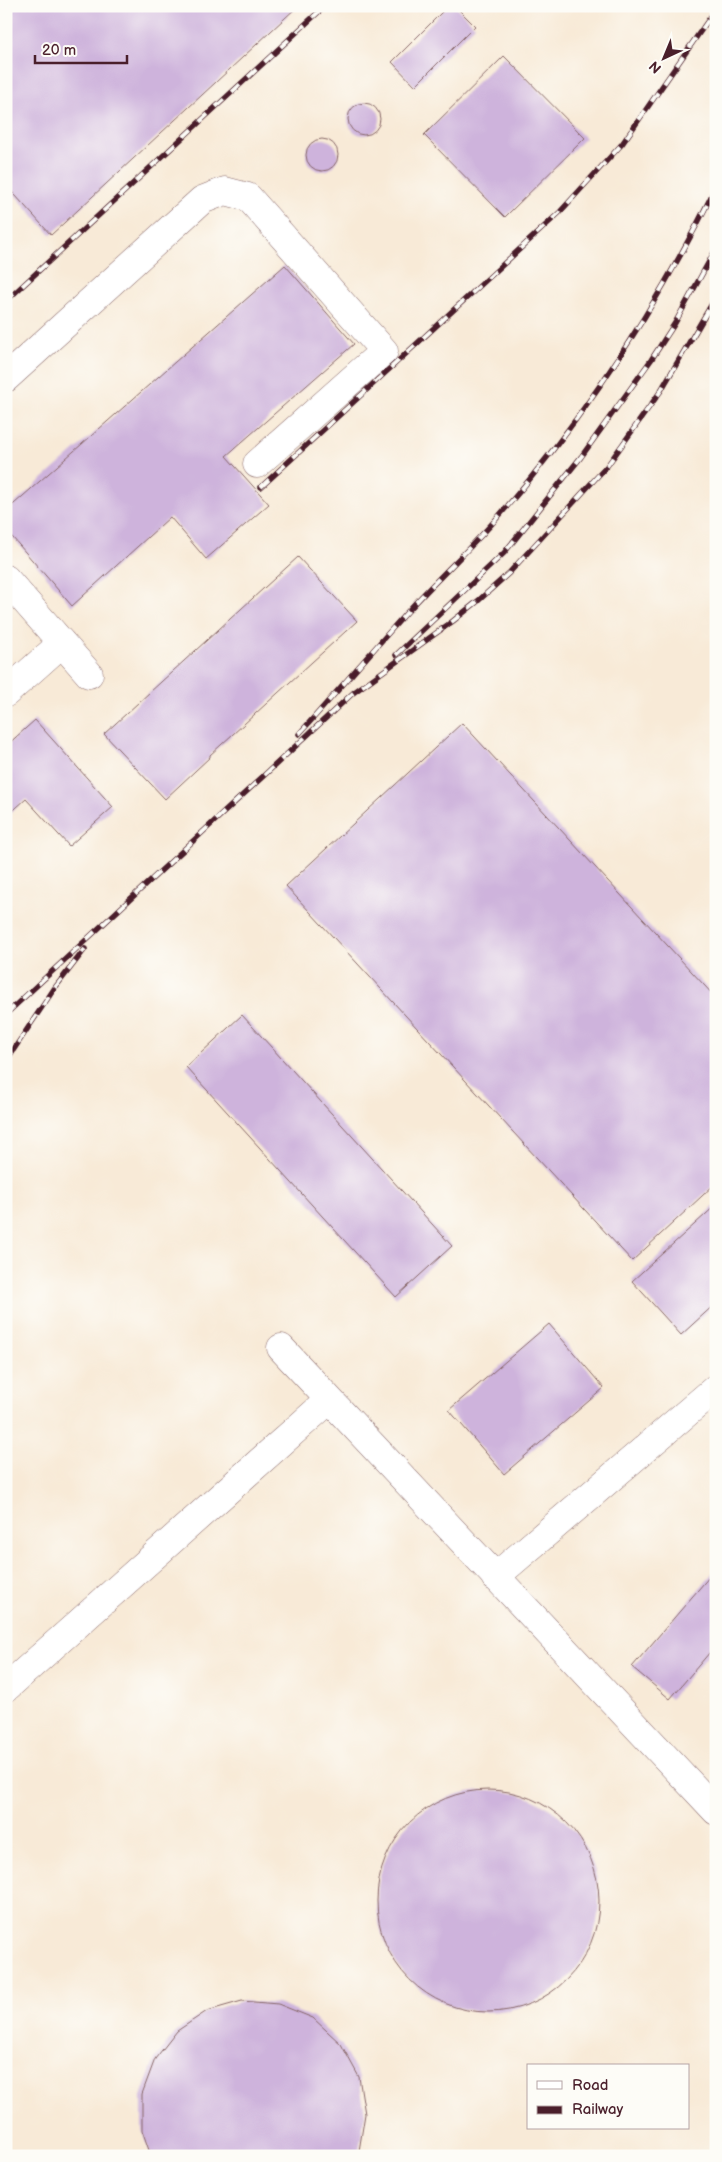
<svg xmlns="http://www.w3.org/2000/svg" width="722" height="2162" font-family="'Balsamiq Sans',sans-serif">
	<style>
		.building { fill: #ceb3dc }
		.lines { fill: none; stroke-linecap: round; stroke-linejoin: round }
		.minor-casing { stroke: #876667; stroke-width: 29 }
		.minor { stroke: #fff; stroke-width: 28 }
		.rail-casing { stroke: #4a1f2b; stroke-width: 5.5 }
		.rail { stroke: #fdfcf7; stroke-width: 4; stroke-dasharray: 11; stroke-linecap: butt }
	</style>
	<rect width="100%" height="100%" fill="#fdfcf7"/>
	<filter id="ink" filterUnits="userSpaceOnUse"><feTurbulence type="fractalNoise" baseFrequency=".02" numOctaves="2"/><feDisplacementMap in="SourceGraphic" scale="10" xChannelSelector="R" yChannelSelector="G"/><feConvolveMatrix kernelMatrix="1 2 1 2 8 2 1 2 1" color-interpolation-filters="sRGB"/></filter>
	<filter id="wash" filterUnits="userSpaceOnUse"><feTurbulence type="fractalNoise" baseFrequency=".0096" numOctaves="4" result="noise"/><feDisplacementMap in="SourceGraphic" scale="20" xChannelSelector="R" yChannelSelector="G"/><feGaussianBlur stdDeviation="1.12" result="paint"/><feColorMatrix in="noise" values="0 0 0 0 0 0 0 0 0 0 0 0 0 0 0 0 0 1.4 0 .05"/><feComposite in="paint" operator="in"/></filter>
	<g filter="url(#wash)">
		<rect width="100%" height="100%" fill="#f8ead7"/>
		<g id="blocks">
			<path class="building" d="M6,6H298L51,235L6,185Z
				M448,6H455L475,26L415,86L392,62Z
				M504,56L585,138L505,217L424,135Z
				M348 119a16 16 0 1 1 32 0a16 16 0 1 1-32 0Z
				M306 155a16 16 0 1 1 32 0a16 16 0 1 1-32 0Z
				M285,265L354,344L226,456L269,504L206,559L170,517L72,606L6,530V511Z
				M298,557L357,621L210,755V757L165,799L104,734Z
				M35,720L113,807L69,846L26,799L6,817V746Z
				M462,723L716,998V1183L632,1261L286,886Z
				M242,1015L452,1246L396,1297L186,1067Z
				M716,1205V1303L681,1335L632,1281Z
				M549,1324L604,1388L504,1474L449,1410Z
				M716,1569V1645L670,1699L632,1667Z
				M377 1901a111 111 0 1 1 222 0a111 111 0 1 1-222 0Z
				M242,2001L278,2004L313,2018L341,2044L359,2077L365,2114L359,2151L357,2156H151L142,2130V2094L155,2059L177,2031L207,2011Z"/>
		</g>
	</g>
	<g filter="url(#ink)">
		<use href="#blocks" fill-opacity="0" stroke="#876667" stroke-width="1"/>
		<g class="lines">
			<defs>
				<path id="minor" d="M6,378L202,200L225,191L248,197L384,351L257,464
					M6,579L89,674
					M6,693L62,643
					M281,1348L716,1811
					M495,1577L716,1388
					M6,1688L329,1400"/>
			</defs>
			<use href="#minor" class="minor-casing"/>
			<use href="#minor" class="minor"/>
			<defs>
				<path id="rail" d="M6,301L325,6
					M261,487L559,213L622,144L716,9
					M396,655L504,553L581,457L651,360L675,323L716,249
					M299,734C336,693 372,651 409,610C438,578 470,549 498,517C585,417 658,305 716,187
					M6,1014L353,693L453,621L478,601L509,573L607,466L660,392L716,297
					M6,1061L54,989L85,949"/>
			</defs>
			<use href="#rail" class="rail-casing"/>
			<use href="#rail" class="rail"/>
		</g>
	</g>
	<rect width="722" height="2162" fill="none" stroke="#fdfcf7" stroke-width="25"/>
	<rect x="527" y="2064" width="162" height="65" fill="#fdfcf7" stroke="#b5a4a5"/>
	<rect x="537" y="2081" width="25" height="8" fill="#ffffff" stroke="#b5a4a5"/>
	<text x="572" y="2090" font-size="15" fill="#4a1f2b">Road</text>
	<rect x="537" y="2106" width="25" height="8" fill="#4a1f2b" stroke="#b5a4a5"/>
	<text x="572" y="2114" font-size="15" fill="#4a1f2b">Railway</text>
	<g transform="translate(664 58) rotate(224)" stroke="#fdfcf7" stroke-width="4" paint-order="stroke">
	<path d="M0-4L9 19L0 12L-9 19Z" fill="#4a1f2b"/>
	<text y="-8" font-size="14" font-weight="bold" text-anchor="middle" fill="#4a1f2b">N</text>
	</g>
	<path d="M35 55v8h92v-8" fill="none" stroke="#4a1f2b" stroke-width="2.5"/>
	<text x="42" y="55" font-size="15" fill="#4a1f2b" stroke="#fdfcf7" stroke-width="4" paint-order="stroke">20 m</text>
</svg>
